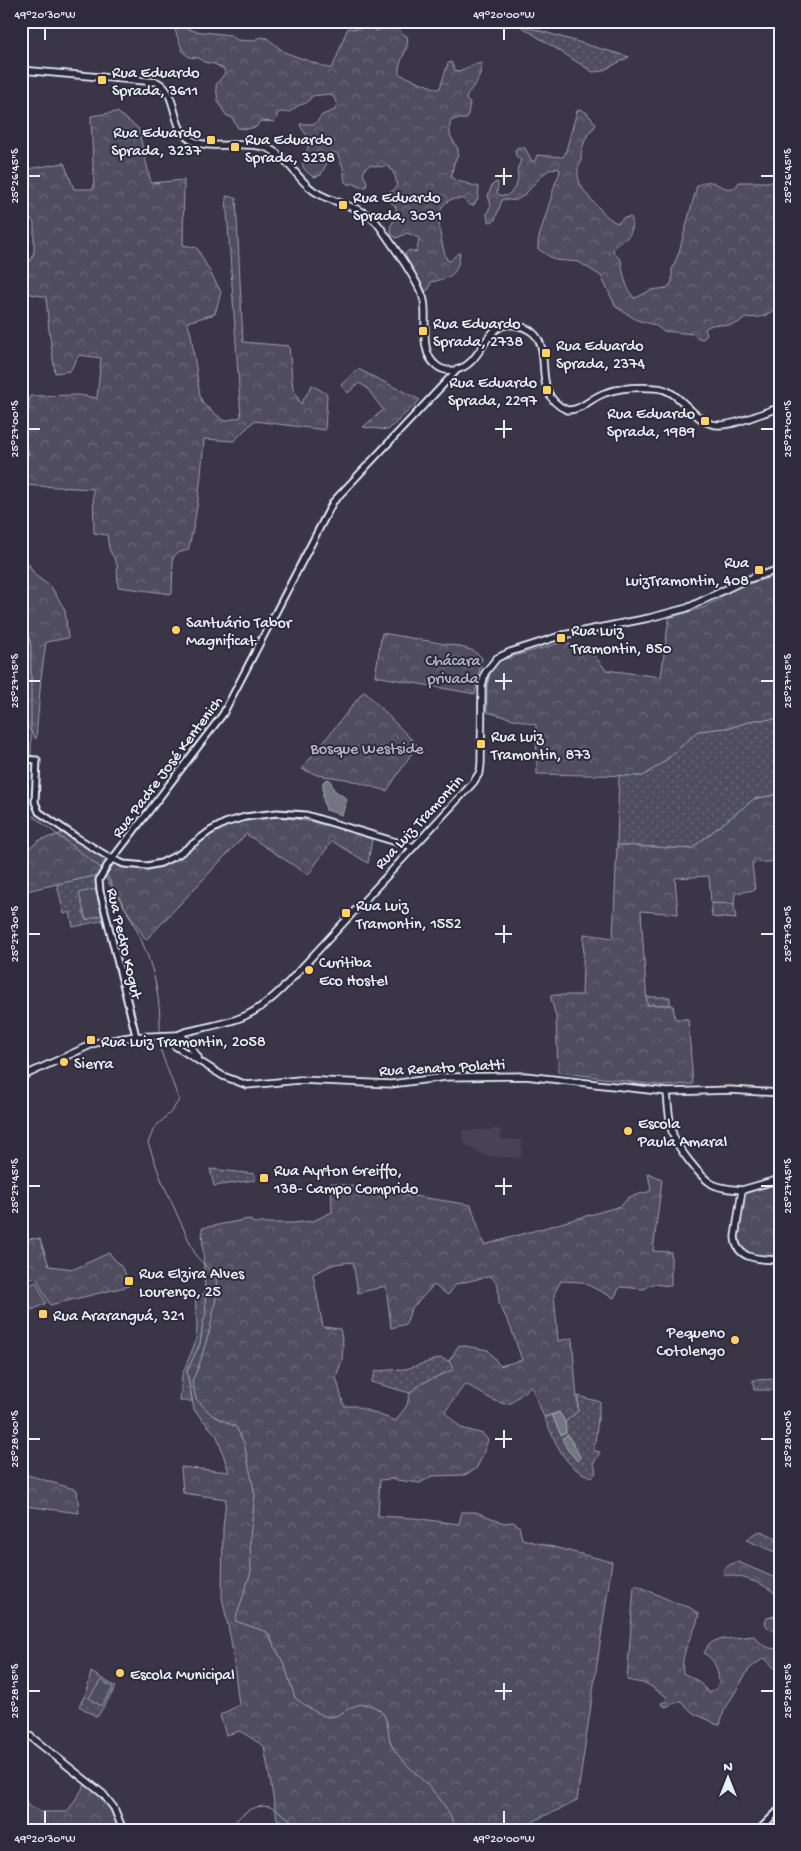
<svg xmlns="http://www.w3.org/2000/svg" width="801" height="1851" font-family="'Gochi Hand',sans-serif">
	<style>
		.built { fill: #464354 }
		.grass { fill: url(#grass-dots); stroke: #9ca0ac }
		.forest { fill: url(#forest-crowns); stroke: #9ca0ac; fill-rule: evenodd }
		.garden { fill: #504e5f; stroke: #9ca0ac }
		.water { fill: #737482; stroke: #a2a6b1 }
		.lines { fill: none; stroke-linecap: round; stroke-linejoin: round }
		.stream { stroke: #a2a6b1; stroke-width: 1 }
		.tertiary-casing { stroke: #e8f1f8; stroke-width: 9 }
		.secondary-casing { stroke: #e8f1f8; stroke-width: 9 }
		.tertiary { stroke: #2f2a3d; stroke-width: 5 }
		.secondary { stroke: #2f2a3d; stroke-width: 5.5 }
		.ticks { fill: none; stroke: #e8f1f8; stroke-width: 2 }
		.poi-dot { fill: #ffd166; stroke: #2f2a3d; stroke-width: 2 }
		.labels { text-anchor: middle; stroke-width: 4; stroke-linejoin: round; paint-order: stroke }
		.poi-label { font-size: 16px; fill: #e8f1f8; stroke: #2f2a3d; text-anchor: start }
		.park-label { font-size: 16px; fill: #b3b8c2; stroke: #2f2a3d }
		.street-label { font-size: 16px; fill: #e8f1f8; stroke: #2f2a3d }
		.neatline { fill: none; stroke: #e8f1f8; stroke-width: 2 }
		.ticks-label { font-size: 12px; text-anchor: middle; fill: #e8f1f8 }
	</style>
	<defs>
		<pattern id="grass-dots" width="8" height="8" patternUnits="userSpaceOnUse" patternTransform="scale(1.25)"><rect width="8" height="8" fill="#504e5f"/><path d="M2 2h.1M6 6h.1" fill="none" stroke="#696877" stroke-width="1.8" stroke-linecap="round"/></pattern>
		<pattern id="forest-crowns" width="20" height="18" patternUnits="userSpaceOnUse" patternTransform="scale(1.25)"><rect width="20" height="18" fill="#504e5f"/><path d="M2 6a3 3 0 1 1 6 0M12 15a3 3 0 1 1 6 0" fill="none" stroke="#696877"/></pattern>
	</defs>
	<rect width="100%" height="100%" fill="#3a3648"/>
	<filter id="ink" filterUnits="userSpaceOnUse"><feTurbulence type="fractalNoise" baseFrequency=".02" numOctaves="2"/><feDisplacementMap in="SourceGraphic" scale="10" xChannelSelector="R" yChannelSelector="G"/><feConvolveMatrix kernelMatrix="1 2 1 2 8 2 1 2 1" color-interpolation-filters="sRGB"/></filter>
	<g filter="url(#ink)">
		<path class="built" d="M501,1129V1139L522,1140L521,1158L485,1156L466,1145L461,1131Z"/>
		<path class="grass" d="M517,24L629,57L602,71L593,72Z
			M780,719V794L754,799L691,849L617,845L619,775L643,776L665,761L698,731L733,727L754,720Z
			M99,875L97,887L104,920L73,927L70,912L64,914L57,884Z
			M711,903L734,904L736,919L712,917Z
			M646,997H670V1005H647Z
			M210,1169L255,1174V1180L214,1186Z
			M205,1294L206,1314L203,1323L200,1344L187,1371L192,1401H180L182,1375L196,1341L197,1325L195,1295Z
			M440,1358L449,1361L454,1369L445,1375L425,1382L410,1393L371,1382L376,1371L406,1369Z
			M780,1379V1390H754L753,1380Z
			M578,1396L600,1402L594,1451L600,1452L594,1463L596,1473L592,1477C563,1469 556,1441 544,1417L552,1415L561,1435L566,1433L565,1422L578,1411Z
			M761,1531L774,1537L777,1543V1553L746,1540L755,1533Z
			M91,1672L116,1687L97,1717L79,1706L87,1691Z"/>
		<path class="forest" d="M176,21H180L187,28L194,31L230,35L237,40L253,41L260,37L267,38L284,52L328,68H332C339,55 341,41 348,28L358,29L362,22C369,22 371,30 378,31L386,24H391L399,27L402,34L407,36C411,49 397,61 399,74L437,89L440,88L448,63L451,62L455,70L459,71L473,65L482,63C481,69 480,76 477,81C474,88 467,91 466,100L470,103L467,119H455L450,122V135L458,149V155L454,163L451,177L455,180L479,187L478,198L474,205H469L464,199C459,199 453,198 448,201C432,210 442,246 447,260L450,261L458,253H460C457,276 452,277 431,282L429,289L426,291C419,285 408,263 405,254L409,250L414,252L417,251L419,238L407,233L397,238L392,235L390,227L396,217V207L386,197L387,193L393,191L397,186C396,177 393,169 386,165L382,167L370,165L366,167L363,174L367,182L366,187H359L353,183L349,185L345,182L343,167L337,153L332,152L321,175L314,177C290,163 312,156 308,138C306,132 301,130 300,124H315L322,115L335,110L337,105L335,99L330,94L312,96C305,107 304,102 296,107C292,110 294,110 289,112C284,113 282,111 277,113V119L274,122L260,121L256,127L247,129L238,128L232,118L226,115L218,102L216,85L225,73L224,69L214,64L204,62L199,58L189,57L183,52L175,30Z
			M580,109L587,113L596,124C594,129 592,130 589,133C584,140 581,151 581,159C582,163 579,165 578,169C576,184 588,196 597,206C603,212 610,221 618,223L623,218L630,217L632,219C632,242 627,234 613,248L614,253L621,260C623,273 625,286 633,297L636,298L651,290L667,288L672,282V270L679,252L697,186C715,173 719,194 736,187L739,182H775L780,185V310L768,313L765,316C759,318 752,317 746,318C742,320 739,323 735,324C724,328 715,320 705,329L707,335L703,339L698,338L693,334L663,331L655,325L637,320L616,307L601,276L579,262L555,260L538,249V241C543,222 550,203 555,184C557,178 560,175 560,169C543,163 530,196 516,200C512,201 508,200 504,199L502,200L495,220L491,222L488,221L487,213L491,205L488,196L492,185L496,182L498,183L497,192L499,195L506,196C516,189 520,181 517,170L521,160L516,156L515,150L518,147L525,148L532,161H535L537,155L563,157L565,154L577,111Z
			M117,112L138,128L151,183L184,180L183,245L197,248L221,292L215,314L187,322L191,334L200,396L203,404L224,421L241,417L226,196L236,198L243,342L289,346L293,389L301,404L312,385L327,394L325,430L254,421L234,441L204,439C201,477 198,514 188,550L177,553L173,558L172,594L118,587L117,564L109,549L107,535L94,533L93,489L21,485V420L27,421L30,396L79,395L97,398L101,358L79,355L70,371L55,373L49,330L46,297L21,292V273L24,274L34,252V223L21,204V170L64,163L74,189H94L91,116Z
			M358,369L420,400L388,430L363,427L383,410L367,388L359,383L348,393L341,385Z
			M21,551L35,575L52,588L65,610L68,638L46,642L41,678L36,739L21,718Z
			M780,574V719L754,720L733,727L698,731L665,761L643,776L537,774L536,725L487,712V685L492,668L501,660L563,642L592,653L606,670L661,677L669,618L705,607L733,589Z
			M382,633L457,646L474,651L482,658L475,694L375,676Z
			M364,691L417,745L387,791L346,779L317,775L302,769Z
			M780,794V861L752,863L755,890L735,893L734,904L711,903L709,876L675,878L678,914L641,911L647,1005H673L675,1019H688L693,1084L663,1086L558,1072L556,1017L550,995H582L584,934L613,938L617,845L691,849L754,799Z
			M268,817C306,817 336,828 372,839L368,863L332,841L308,875L246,834L146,940L105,877L114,862C133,870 156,871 174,860C186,853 197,842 209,834C228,823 247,820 268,817Z
			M63,833L107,860L99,875L21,892V854L40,840Z
			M648,1173L662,1179L653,1251L671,1252V1286L652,1284L644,1289L620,1287L614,1298L582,1282L561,1281L554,1294L558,1341L572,1338L578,1411L565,1422L559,1412L544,1417L531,1386L511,1403C499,1408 477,1389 465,1384L445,1412L461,1428L483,1434L488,1440L482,1457L476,1469L465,1475L432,1476L420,1483L389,1479L380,1480L378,1516L413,1518L459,1524L462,1512H476L504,1523L513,1522L519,1526L522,1539L612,1562L577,1800C563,1811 533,1816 525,1830H303L277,1819L264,1746L240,1731L226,1735L220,1715L239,1705L231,1640L222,1597L223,1528L226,1499L183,1493L181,1467L229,1472L217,1436L194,1410L187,1371L200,1344L203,1323L206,1314L202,1228L249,1219L254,1223H293L313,1221L332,1212L331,1183L471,1205L484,1245L621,1206L629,1197L651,1191ZM353,1262L358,1293L386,1286L391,1328L406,1324L411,1309L434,1285L448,1295L456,1284L491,1276L498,1285L499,1303L511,1328L522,1360L500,1366L488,1350L459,1345L449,1361L454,1369C442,1376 417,1382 410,1394C408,1397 408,1402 407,1405C404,1410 399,1415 396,1421L355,1406H344L336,1377L342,1360L343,1344L340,1329L323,1327L313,1274L334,1264Z
			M780,1183V1257C763,1256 740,1258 739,1237L744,1194Z
			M21,1238L40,1239L49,1266L74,1269L109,1253L124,1270L129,1286L50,1305L37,1279L21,1275Z
			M21,1473L77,1490L79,1513L25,1506L21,1497Z
			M738,1562L780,1580V1605C778,1602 777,1597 775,1594C766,1583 737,1575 724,1575L723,1570L731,1564Z
			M636,1585L678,1604L689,1607L699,1614C695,1636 680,1648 683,1673L698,1681L709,1693L718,1687C720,1672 716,1661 704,1653L709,1644L717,1640L754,1636C761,1644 768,1651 780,1648V1673L764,1658L749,1669L724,1711L720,1725L715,1724L709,1720L693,1713L681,1701L665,1707L661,1703L667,1701V1697L647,1684L627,1680L634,1586Z
			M780,1612V1633L768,1628L765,1623L767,1618L778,1615Z
			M85,1785L103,1797L121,1830L21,1829V1801L40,1812H67Z"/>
		<path class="garden" d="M95,889L102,915L86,920L79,893Z
			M36,1282L46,1303L32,1310L22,1289Z
			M101,1680L113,1688L101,1706L89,1698Z"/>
		<path class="water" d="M327,779L330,780L334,790L347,799L342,815L326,810L323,798V782Z
			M559,1412L565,1422L566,1433L561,1435L552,1415Z
			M568,1435L581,1458L577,1461L567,1449L562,1438Z"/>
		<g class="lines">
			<path class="stream" d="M21,442L26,444L29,454L21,461
				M21,603L31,646V756
				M26,794L30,763
				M25,799L27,810
				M33,816L101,868
				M106,874C136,927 161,966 160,1030
				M160,1049L179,1100L171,1112L154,1128L148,1143L161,1179L196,1256L216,1277L217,1293L210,1329L198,1368L192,1381L196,1399L212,1415L236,1427L244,1443L255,1495L250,1537L251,1572L235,1621L267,1632L285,1666L295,1698C304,1704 315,1713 325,1716C342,1721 351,1698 372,1706C395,1715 383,1736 395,1751C416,1778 447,1795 455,1830
				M21,1817L25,1826L30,1830
				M36,1830L51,1828L67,1830
				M230,1830C238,1814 257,1800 275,1809C283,1813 290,1821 298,1824C306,1827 316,1827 324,1830"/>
			<defs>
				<path id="tertiary" d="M21,759L37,760L35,802L39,812L76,837L112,859L124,864L147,866L161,863L179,854L210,831L225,823L245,817L277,813L306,815L413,847
					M136,1036L100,891L99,880L107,866L223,714L333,502L457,370
					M759,1830L780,1809"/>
				<path id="secondary" d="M21,70L157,82C180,94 169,130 193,141C211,150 243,141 264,147C286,153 296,179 314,191C336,206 364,204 380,227C391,243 421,284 424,301C428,321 418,352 437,366C442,370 448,371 455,370C484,365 484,320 514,325C521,326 527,328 532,332C555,350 529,394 567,410C581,411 592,397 605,393C621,387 639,387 655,388C683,389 693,426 720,425C738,425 762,412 780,408
					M178,1035L185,1032C231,1021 249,1022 284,987L473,783L480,772L481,764L482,686L485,673L497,658L510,652L563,635L649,618L687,608L743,581L780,569
					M175,1046L223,1076L247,1085L299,1080L391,1084L446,1077L525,1076L667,1092L730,1090L780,1093
					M175,1046L173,1043L174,1038L177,1035L182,1036L198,1057
					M21,1077L95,1043L130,1037L177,1035
					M667,1092C668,1106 669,1121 673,1135C678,1148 699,1176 712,1184C721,1189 732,1189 742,1190L735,1237C736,1261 762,1259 780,1260
					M742,1190L780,1179
					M21,1729L103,1794L114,1808L123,1830"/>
			</defs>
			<use href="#tertiary" class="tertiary-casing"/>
			<use href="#secondary" class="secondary-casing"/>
			<use href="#tertiary" class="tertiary"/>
			<use href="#secondary" class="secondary"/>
		</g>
	</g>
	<path class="ticks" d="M45,28V40M504,28V40M504,168V185M28,176H40M495,176H512M761,176H774M504,420V438M28,429H40M495,429H512M761,429H774M504,673V690M28,681H40M495,681H512M761,681H774M504,925V943M28,934H40M495,934H512M761,934H774M504,1178V1195M28,1186H40M495,1186H512M761,1186H774M504,1430V1448M28,1439H40M495,1439H512M761,1439H774M504,1683V1700M28,1691H40M495,1691H512M761,1691H774M45,1811V1824M504,1811V1824"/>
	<g class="poi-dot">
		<rect x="97" y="75" width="10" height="10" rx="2.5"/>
		<rect x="206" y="135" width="10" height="10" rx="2.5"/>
		<rect x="230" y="142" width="10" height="10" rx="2.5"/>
		<rect x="338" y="200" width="10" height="10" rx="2.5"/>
		<rect x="418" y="326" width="10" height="10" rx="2.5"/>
		<rect x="541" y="348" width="10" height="10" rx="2.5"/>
		<rect x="542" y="385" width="10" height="10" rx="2.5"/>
		<rect x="700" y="416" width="10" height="10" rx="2.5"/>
		<rect x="754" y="565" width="10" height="10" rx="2.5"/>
		<circle cx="176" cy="630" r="5"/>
		<rect x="556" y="633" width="10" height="10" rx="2.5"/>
		<rect x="476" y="739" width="10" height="10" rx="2.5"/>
		<rect x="341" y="908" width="10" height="10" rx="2.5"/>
		<circle cx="309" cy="970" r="5"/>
		<rect x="86" y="1035" width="10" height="10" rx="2.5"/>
		<circle cx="64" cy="1062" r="5"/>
		<circle cx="628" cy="1131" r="5"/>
		<rect x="259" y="1173" width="10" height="10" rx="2.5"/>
		<rect x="124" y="1276" width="10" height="10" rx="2.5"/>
		<rect x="38" y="1309" width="10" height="10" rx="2.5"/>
		<circle cx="735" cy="1340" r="5"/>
		<circle cx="120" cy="1673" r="5"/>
	</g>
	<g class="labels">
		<g class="poi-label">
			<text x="112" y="77">Rua Eduardo<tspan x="112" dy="18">Sprada, 3611</tspan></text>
			<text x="201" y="137" text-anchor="end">Rua Eduardo<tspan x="201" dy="18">Sprada, 3237</tspan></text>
			<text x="245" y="144">Rua Eduardo<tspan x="245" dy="18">Sprada, 3238</tspan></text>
			<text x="353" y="202">Rua Eduardo<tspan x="353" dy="18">Sprada, 3031</tspan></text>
			<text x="433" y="328">Rua Eduardo<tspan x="433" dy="18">Sprada, 2738</tspan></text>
			<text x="556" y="350">Rua Eduardo<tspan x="556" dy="18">Sprada, 2374</tspan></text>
			<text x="537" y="387" text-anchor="end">Rua Eduardo<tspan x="537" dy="18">Sprada, 2297</tspan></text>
			<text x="695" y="418" text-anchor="end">Rua Eduardo<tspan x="695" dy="18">Sprada, 1989</tspan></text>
			<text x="749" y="567" text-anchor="end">Rua<tspan x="749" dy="18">LuizTramontin, 408</tspan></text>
			<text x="186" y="627">Santuário Tabor<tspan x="186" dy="18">Magnificat</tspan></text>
			<text x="571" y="635">Rua Luiz<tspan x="571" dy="18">Tramontin, 850</tspan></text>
			<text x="491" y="741">Rua Luiz<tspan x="491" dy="18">Tramontin, 873</tspan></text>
			<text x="356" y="910">Rua Luiz<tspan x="356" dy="18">Tramontin, 1552</tspan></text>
			<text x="319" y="967">Curitiba<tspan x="319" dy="18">Eco Hostel</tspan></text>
			<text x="101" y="1046">Rua Luiz Tramontin, 2058</text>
			<text x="74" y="1068">Sierra</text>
			<text x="638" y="1128">Escola<tspan x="638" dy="18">Paula Amaral</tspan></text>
			<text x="274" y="1175">Rua Ayrton Greiffo,<tspan x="274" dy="18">138- Campo Comprido</tspan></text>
			<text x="139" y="1278">Rua Elzira Alves<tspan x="139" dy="18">Lourenço, 25</tspan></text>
			<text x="53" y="1320">Rua Araranguá, 321</text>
			<text x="725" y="1337" text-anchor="end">Pequeno<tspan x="725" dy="18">Cotolengo</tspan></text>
			<text x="130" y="1679">Escola Municipal</text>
		</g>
		<g class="park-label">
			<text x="453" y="665">Chácara<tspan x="453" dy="18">privada</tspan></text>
			<text x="367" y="753">Bosque Westside</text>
		</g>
		<g class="street-label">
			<text transform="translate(166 766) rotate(-53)" y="6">Rua Padre José Kentenich</text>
			<text transform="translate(418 821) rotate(-47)" y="6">Rua Luiz Tramontin</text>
			<text transform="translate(126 943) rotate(77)" y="6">Rua Pedro Kogut</text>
			<text transform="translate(442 1066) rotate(-3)" y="6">Rua Renato Polatti</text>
		</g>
	</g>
	<rect width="801" height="1851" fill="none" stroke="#2f2a3d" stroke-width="55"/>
	<g transform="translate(728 1778)" stroke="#2f2a3d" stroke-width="4" paint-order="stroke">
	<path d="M0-4L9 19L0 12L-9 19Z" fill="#e8f1f8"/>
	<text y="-8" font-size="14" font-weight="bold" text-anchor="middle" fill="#e8f1f8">N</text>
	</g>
	<rect x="28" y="28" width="746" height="1796" class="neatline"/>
	<g class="ticks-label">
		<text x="45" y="18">49°20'30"W</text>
		<text x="504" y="18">49°20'00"W</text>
		<text transform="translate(14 176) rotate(-90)" y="4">25°26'45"S</text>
		<text transform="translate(787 176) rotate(-90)" y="4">25°26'45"S</text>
		<text transform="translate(14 429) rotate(-90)" y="4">25°27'00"S</text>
		<text transform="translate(787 429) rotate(-90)" y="4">25°27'00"S</text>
		<text transform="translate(14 681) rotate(-90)" y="4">25°27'15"S</text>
		<text transform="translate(787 681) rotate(-90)" y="4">25°27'15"S</text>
		<text transform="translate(14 934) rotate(-90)" y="4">25°27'30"S</text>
		<text transform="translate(787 934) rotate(-90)" y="4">25°27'30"S</text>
		<text transform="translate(14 1186) rotate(-90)" y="4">25°27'45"S</text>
		<text transform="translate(787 1186) rotate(-90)" y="4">25°27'45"S</text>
		<text transform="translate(14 1439) rotate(-90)" y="4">25°28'00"S</text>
		<text transform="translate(787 1439) rotate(-90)" y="4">25°28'00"S</text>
		<text transform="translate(14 1691) rotate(-90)" y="4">25°28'15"S</text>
		<text transform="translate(787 1691) rotate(-90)" y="4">25°28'15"S</text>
		<text x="45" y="1842">49°20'30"W</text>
		<text x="504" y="1842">49°20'00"W</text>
	</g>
</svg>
